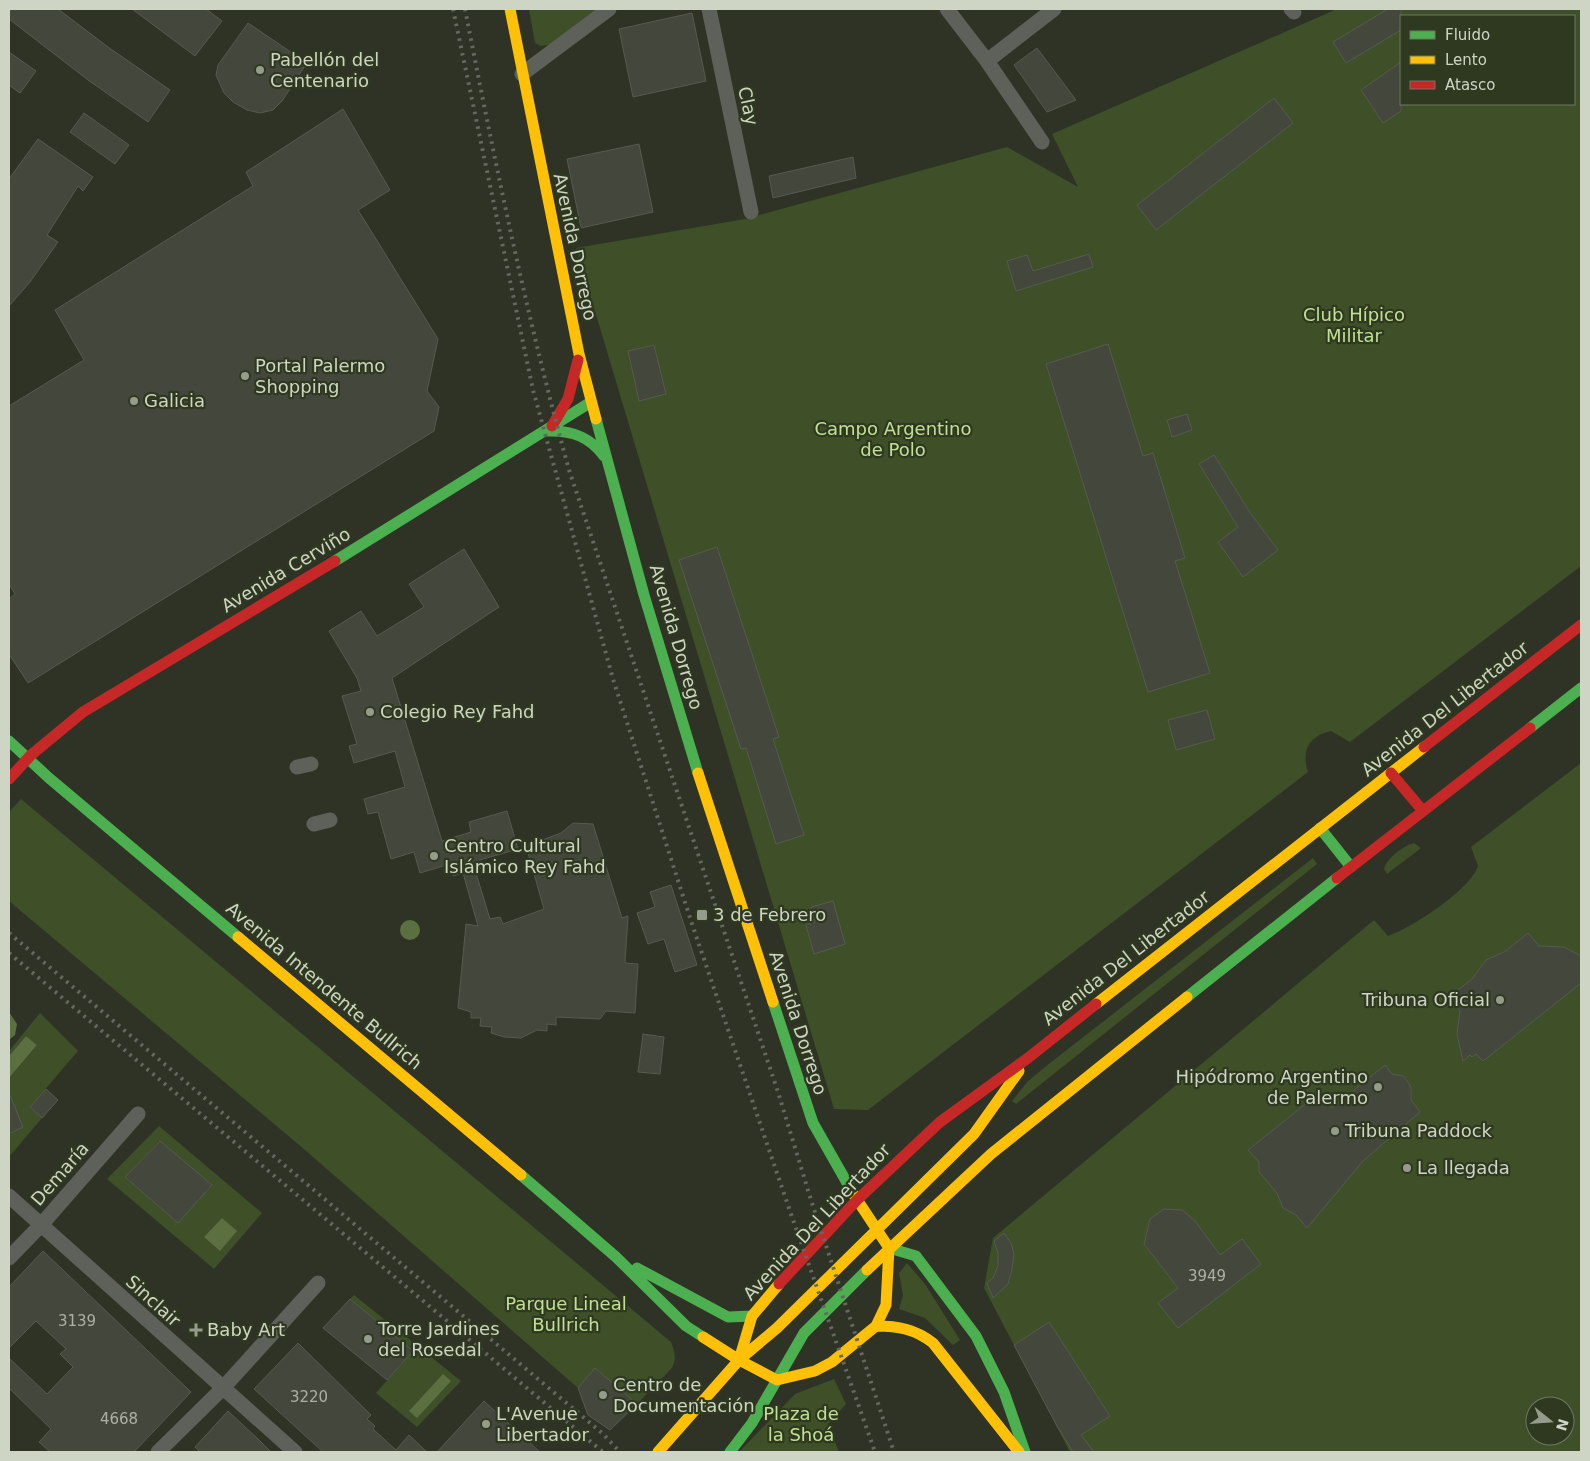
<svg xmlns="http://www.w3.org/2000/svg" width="1590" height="1461" font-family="'DejaVu Sans',sans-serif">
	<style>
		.green { fill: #3f4f27; fill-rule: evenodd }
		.water { fill: #5c6f41 }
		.building { fill: #43473c; stroke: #555b4f }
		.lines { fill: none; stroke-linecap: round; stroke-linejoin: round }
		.street { stroke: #5e605a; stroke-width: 15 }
		.fast { stroke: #4caf50; stroke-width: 11 }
		.slow { stroke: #ffc107; stroke-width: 11 }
		.jam { stroke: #c62828; stroke-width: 11 }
		.rail { stroke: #656860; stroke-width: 4; stroke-dasharray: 2.5 5; stroke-linecap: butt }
		.poi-dot { fill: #969c8d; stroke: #2f3920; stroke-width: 2 }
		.labels { text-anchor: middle; stroke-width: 4.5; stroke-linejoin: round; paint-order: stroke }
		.number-label { font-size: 15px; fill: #abb2a3 }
		.poi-label { font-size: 18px; fill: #ced5c5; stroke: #2f3920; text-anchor: start }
		.street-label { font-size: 18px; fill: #ced5c5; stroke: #2f3920 }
		.park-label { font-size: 18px; fill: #c1e094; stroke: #2f3920 }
	</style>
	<rect width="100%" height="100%" fill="#2e3326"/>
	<path class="green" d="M529,9H597L552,44L541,46L535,43Z
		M1337,9H1581V566L1350,742L1331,731C1309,736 1301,750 1308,772L868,1110L834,1109L576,248L745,219L1007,147L1078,187L1052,134ZM1401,16H1574V104H1401Z
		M1581,763V1452H1070L984,1288L993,1238L1374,920L1388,936C1413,927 1470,890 1478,866L1471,847ZM1535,1406H1565V1436H1535Z
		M21,799L671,1342C675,1352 677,1360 671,1369L637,1404L596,1369L578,1388L305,1150L9,901V812Z
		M1414,843L1421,848L1387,874L1384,869C1387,858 1403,846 1414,843Z
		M1313,858L1317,864L1016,1104L1012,1101L1028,1081L1050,1063Z
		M40,1013L78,1051L30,1107L42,1118L9,1157V1132L22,1127L19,1118L9,1104V1078L37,1045L26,1036L9,1056V1051Z
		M159,1126L262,1213L214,1269L107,1179ZM159,1141L212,1185L178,1223L125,1177Z
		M907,1263L925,1284L960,1340L953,1345L925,1318L899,1309L903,1295L899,1273Z
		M354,1295L461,1381L417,1427L376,1393L413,1351L350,1299Z
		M834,1379L846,1404L828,1424L839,1452H739L795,1394Z"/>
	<path class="water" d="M400 930a10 10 0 1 1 20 0a10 10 0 1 1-20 0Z
		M9,1012L17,1024L15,1035L9,1040Z
		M26,1036L37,1045L9,1078V1056Z
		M222,1218L237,1231L220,1251L204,1237Z
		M443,1374L451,1381L417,1418L409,1411Z"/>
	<path class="building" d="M12,9H58L108,47L170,90L148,122L88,80L9,19V13Z
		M132,9H206L222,21L195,56Z
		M1388,9H1401V30L1346,63L1333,42Z
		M692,13L706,81L633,97L619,29Z
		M248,23L307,63L282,101L273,110L260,113L247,110L233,102L224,93L216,75L218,65Z
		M1037,48L1076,100L1047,112L1014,65Z
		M9,52L36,71L20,93L9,85Z
		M1401,62V111L1383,123L1361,90Z
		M1274,98L1293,123L1156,230L1137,205Z
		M343,109L390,190L358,210L438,339L427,391L439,407L434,431L28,683L9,654V599L15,594L9,584V406L84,360L55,310L253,186L246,172Z
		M84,113L129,145L115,164L70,132Z
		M38,139L93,177L83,191L78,186L47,235L58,242L30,282L9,306V179Z
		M639,144L653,212L581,228L567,159Z
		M853,157L856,178L773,198L769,176Z
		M1089,254L1093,267L1016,291L1007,261L1027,255L1033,271Z
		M1108,344L1143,456L1153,453L1185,558L1175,561L1210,673L1148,692L1046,364Z
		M654,345L666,394L639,401L628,351Z
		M1187,414L1192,430L1172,437L1167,420Z
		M1214,455L1251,514L1278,550L1243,577L1218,542L1238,527L1199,464Z
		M717,547L779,737L773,739L804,835L776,844L746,748L741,749L679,560Z
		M464,549L499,607L392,678L442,841L471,832L469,822L507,811L518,849L480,860L482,868L475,870L490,919L500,917L503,924L544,909L526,846L561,833L573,823L593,824L622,918L628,916L625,963L638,964L635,1013L606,1011L600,1019L556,1017V1025L547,1024V1031L537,1030L521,1038L504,1037L491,1033L492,1027L480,1026L481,1018H471V1012L458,1008L466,924L478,926L463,873L453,876L450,864L420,873L414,852L391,859L378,812L368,814L364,799L405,787L395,751L354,763L349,746L357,744L342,696L361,691L357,678L329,631L361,611L377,636L424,607L409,584Z
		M1207,710L1215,739L1176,750L1168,720Z
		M671,885L697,965L675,972L664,939L648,944L637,913L655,907L650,892Z
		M833,901L845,944L814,954L806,925L815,922L811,907Z
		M1528,933L1539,946L1564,947L1581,956V983L1483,1061L1476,1054L1472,1057L1470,1055L1463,1061L1457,1034L1460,1011L1449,997L1472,979L1486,960L1506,951Z
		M643,1034L664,1037L660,1074L638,1072Z
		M1385,1065L1392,1074L1403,1076L1408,1082L1411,1088V1100L1420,1112L1363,1161L1307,1228L1296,1215L1283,1208L1277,1193L1259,1172V1162L1248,1150L1319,1093L1332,1108Z
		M46,1089L58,1100L42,1118L30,1107Z
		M9,1093L23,1127L9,1134Z
		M160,1141L212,1185L178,1223L125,1177Z
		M1164,1209L1182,1210L1195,1221L1220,1255L1242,1239L1261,1264L1178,1328L1158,1303L1178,1288L1144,1244L1150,1219Z
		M1004,1233L1011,1243L1014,1254L1012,1269L1008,1284L993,1298L987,1283L993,1278L998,1266V1253L994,1241Z
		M43,1251L191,1392L134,1452H50L39,1442L51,1429L9,1388V1358L47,1394L73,1367L60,1354L66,1349L36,1321L9,1348V1287Z
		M350,1299L413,1351L387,1380L323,1328Z
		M1049,1322L1110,1416L1081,1435L1094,1452H1073L1057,1426L1014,1345Z
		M298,1343L371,1415L367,1419L375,1426L373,1429L396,1450L409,1435L427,1452H323L254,1389Z
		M595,1368L637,1404L610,1430L588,1415L578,1388Z
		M484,1401L540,1452H437Z
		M228,1411L258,1439L271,1452H200L195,1447Z"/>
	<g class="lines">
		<path class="street" d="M709,9L751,212
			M947,9L987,61L1042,142
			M1291,9L1294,12
			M987,61L1054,9
			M522,74L609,9
			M297,767L311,764
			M314,824L330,820
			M9,1196L295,1452
			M9,1258L41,1225L138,1114
			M158,1452L223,1388L318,1283"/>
		<path class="fast" d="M596,419L644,595L698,773
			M548,431C572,430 590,437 604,456
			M335,561L591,402
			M1530,728L1581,688
			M9,741L49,778L238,937
			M1320,828L1351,867
			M1187,997L1337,878
			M773,1002L813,1123L854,1195
			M521,1175L616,1257L686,1326L703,1337
			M889,1248L916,1256L976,1336L1004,1392L1025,1452
			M637,1268L728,1317L752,1316
			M730,1452L752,1423L804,1333L867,1270"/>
		<path class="slow" d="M510,9L579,354L596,419
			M698,773L773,1002
			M238,937L521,1175
			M1096,1004L1424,747
			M854,1195L889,1248L886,1305L876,1326C898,1326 915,1329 933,1343L1019,1452
			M867,1270L991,1154L1187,997
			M703,1337L739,1360L777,1380L815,1371L832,1362L876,1326
			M739,1360L777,1328L974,1134L1019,1071
			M658,1452L739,1360L752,1316L779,1284"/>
		<path class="jam" d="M552,426L568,399L578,360
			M1424,747L1581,625
			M1391,773L1423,811
			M9,779L31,755L83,712L335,561
			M1337,878L1530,728
			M779,1284L857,1200L940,1122L1028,1058L1096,1004"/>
		<path class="rail" d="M453,9L533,390L613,679L692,924L792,1217L875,1452
			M465,9C495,163 527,318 569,470L778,1092L811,1200L894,1452
			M9,933L602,1433L620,1452
			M9,953L603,1452"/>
	</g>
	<g class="poi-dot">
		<circle cx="260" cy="70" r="5"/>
		<circle cx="245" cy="376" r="5"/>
		<circle cx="134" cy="401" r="5"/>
		<circle cx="370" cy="712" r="5"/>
		<circle cx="434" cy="856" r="5"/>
		<rect x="696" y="909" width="12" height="12" rx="2.5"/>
		<circle cx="1500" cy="1000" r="5"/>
		<circle cx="1378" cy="1087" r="5"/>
		<circle cx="1335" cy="1131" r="5"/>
		<circle cx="1407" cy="1168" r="5"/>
		<path d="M193.5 1322.5h5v5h5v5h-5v5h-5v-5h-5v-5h5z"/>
		<circle cx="368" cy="1339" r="5"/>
		<circle cx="603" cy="1395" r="5"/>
		<circle cx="486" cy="1424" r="5"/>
	</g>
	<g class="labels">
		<g class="number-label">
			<text x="1207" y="1281">3949</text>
			<text x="77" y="1326">3139</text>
			<text x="309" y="1402">3220</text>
			<text x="119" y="1424">4668</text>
		</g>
		<g class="poi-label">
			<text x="270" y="66">Pabellón del<tspan x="270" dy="21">Centenario</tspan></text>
			<text x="255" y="372">Portal Palermo<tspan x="255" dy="21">Shopping</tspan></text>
			<text x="144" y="407">Galicia</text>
			<text x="380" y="718">Colegio Rey Fahd</text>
			<text x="444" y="852">Centro Cultural<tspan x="444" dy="21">Islámico Rey Fahd</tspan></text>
			<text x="713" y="921">3 de Febrero</text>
			<text x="1490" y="1006" text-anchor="end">Tribuna Oficial</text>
			<text x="1368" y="1083" text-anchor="end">Hipódromo Argentino<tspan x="1368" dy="21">de Palermo</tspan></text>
			<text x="1345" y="1137">Tribuna Paddock</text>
			<text x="1417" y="1174">La llegada</text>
			<text x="378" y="1335">Torre Jardines<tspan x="378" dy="21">del Rosedal</tspan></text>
			<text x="207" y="1336">Baby Art</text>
			<text x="613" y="1391">Centro de<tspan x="613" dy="21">Documentación</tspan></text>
			<text x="496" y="1420">L'Avenue<tspan x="496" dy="21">Libertador</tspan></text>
		</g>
		<g class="street-label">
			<text transform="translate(748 106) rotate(78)" y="6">Clay</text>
			<text transform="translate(575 247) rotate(78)" y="6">Avenida Dorrego</text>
			<text transform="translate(286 570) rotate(-31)" y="6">Avenida Cerviño</text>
			<text transform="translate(676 637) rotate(74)" y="6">Avenida Dorrego</text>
			<text transform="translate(1445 709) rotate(-38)" y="6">Avenida Del Libertador</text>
			<text transform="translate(1126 958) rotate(-38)" y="6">Avenida Del Libertador</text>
			<text transform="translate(324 986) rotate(40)" y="6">Avenida Intendente Bullrich</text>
			<text transform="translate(798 1023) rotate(72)" y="6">Avenida Dorrego</text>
			<text transform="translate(60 1174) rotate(-49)" y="6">Demaría</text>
			<text transform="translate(817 1222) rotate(-47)" y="6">Avenida Del Libertador</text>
			<text transform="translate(153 1301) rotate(42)" y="6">Sinclair</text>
		</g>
		<g class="park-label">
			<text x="1354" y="321">Club Hípico<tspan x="1354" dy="21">Militar</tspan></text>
			<text x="893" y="435">Campo Argentino<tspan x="893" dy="21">de Polo</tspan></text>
			<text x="566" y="1310">Parque Lineal<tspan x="566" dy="21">Bullrich</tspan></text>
			<text x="801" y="1420">Plaza de<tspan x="801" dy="21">la Shoá</tspan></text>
		</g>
	</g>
	<rect width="1590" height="1461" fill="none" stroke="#ced5c5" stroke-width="20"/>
	<rect x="1400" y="15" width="175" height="90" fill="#2f3920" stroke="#6f7762"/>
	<rect x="1410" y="31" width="25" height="8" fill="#4caf50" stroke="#6f7762"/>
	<text x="1445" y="40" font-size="15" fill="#ced5c5">Fluido</text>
	<rect x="1410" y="56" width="25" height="8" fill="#ffc107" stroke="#6f7762"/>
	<text x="1445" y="65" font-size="15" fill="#ced5c5">Lento</text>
	<rect x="1410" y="81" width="25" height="8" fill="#c62828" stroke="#6f7762"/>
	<text x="1445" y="90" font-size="15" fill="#ced5c5">Atasco</text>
	<g transform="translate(1550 1421) rotate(107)"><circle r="24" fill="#2f3920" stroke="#6f7762"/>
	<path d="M0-4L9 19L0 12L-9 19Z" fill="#969c8d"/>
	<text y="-8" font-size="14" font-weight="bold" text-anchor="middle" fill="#ced5c5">N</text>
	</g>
</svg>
